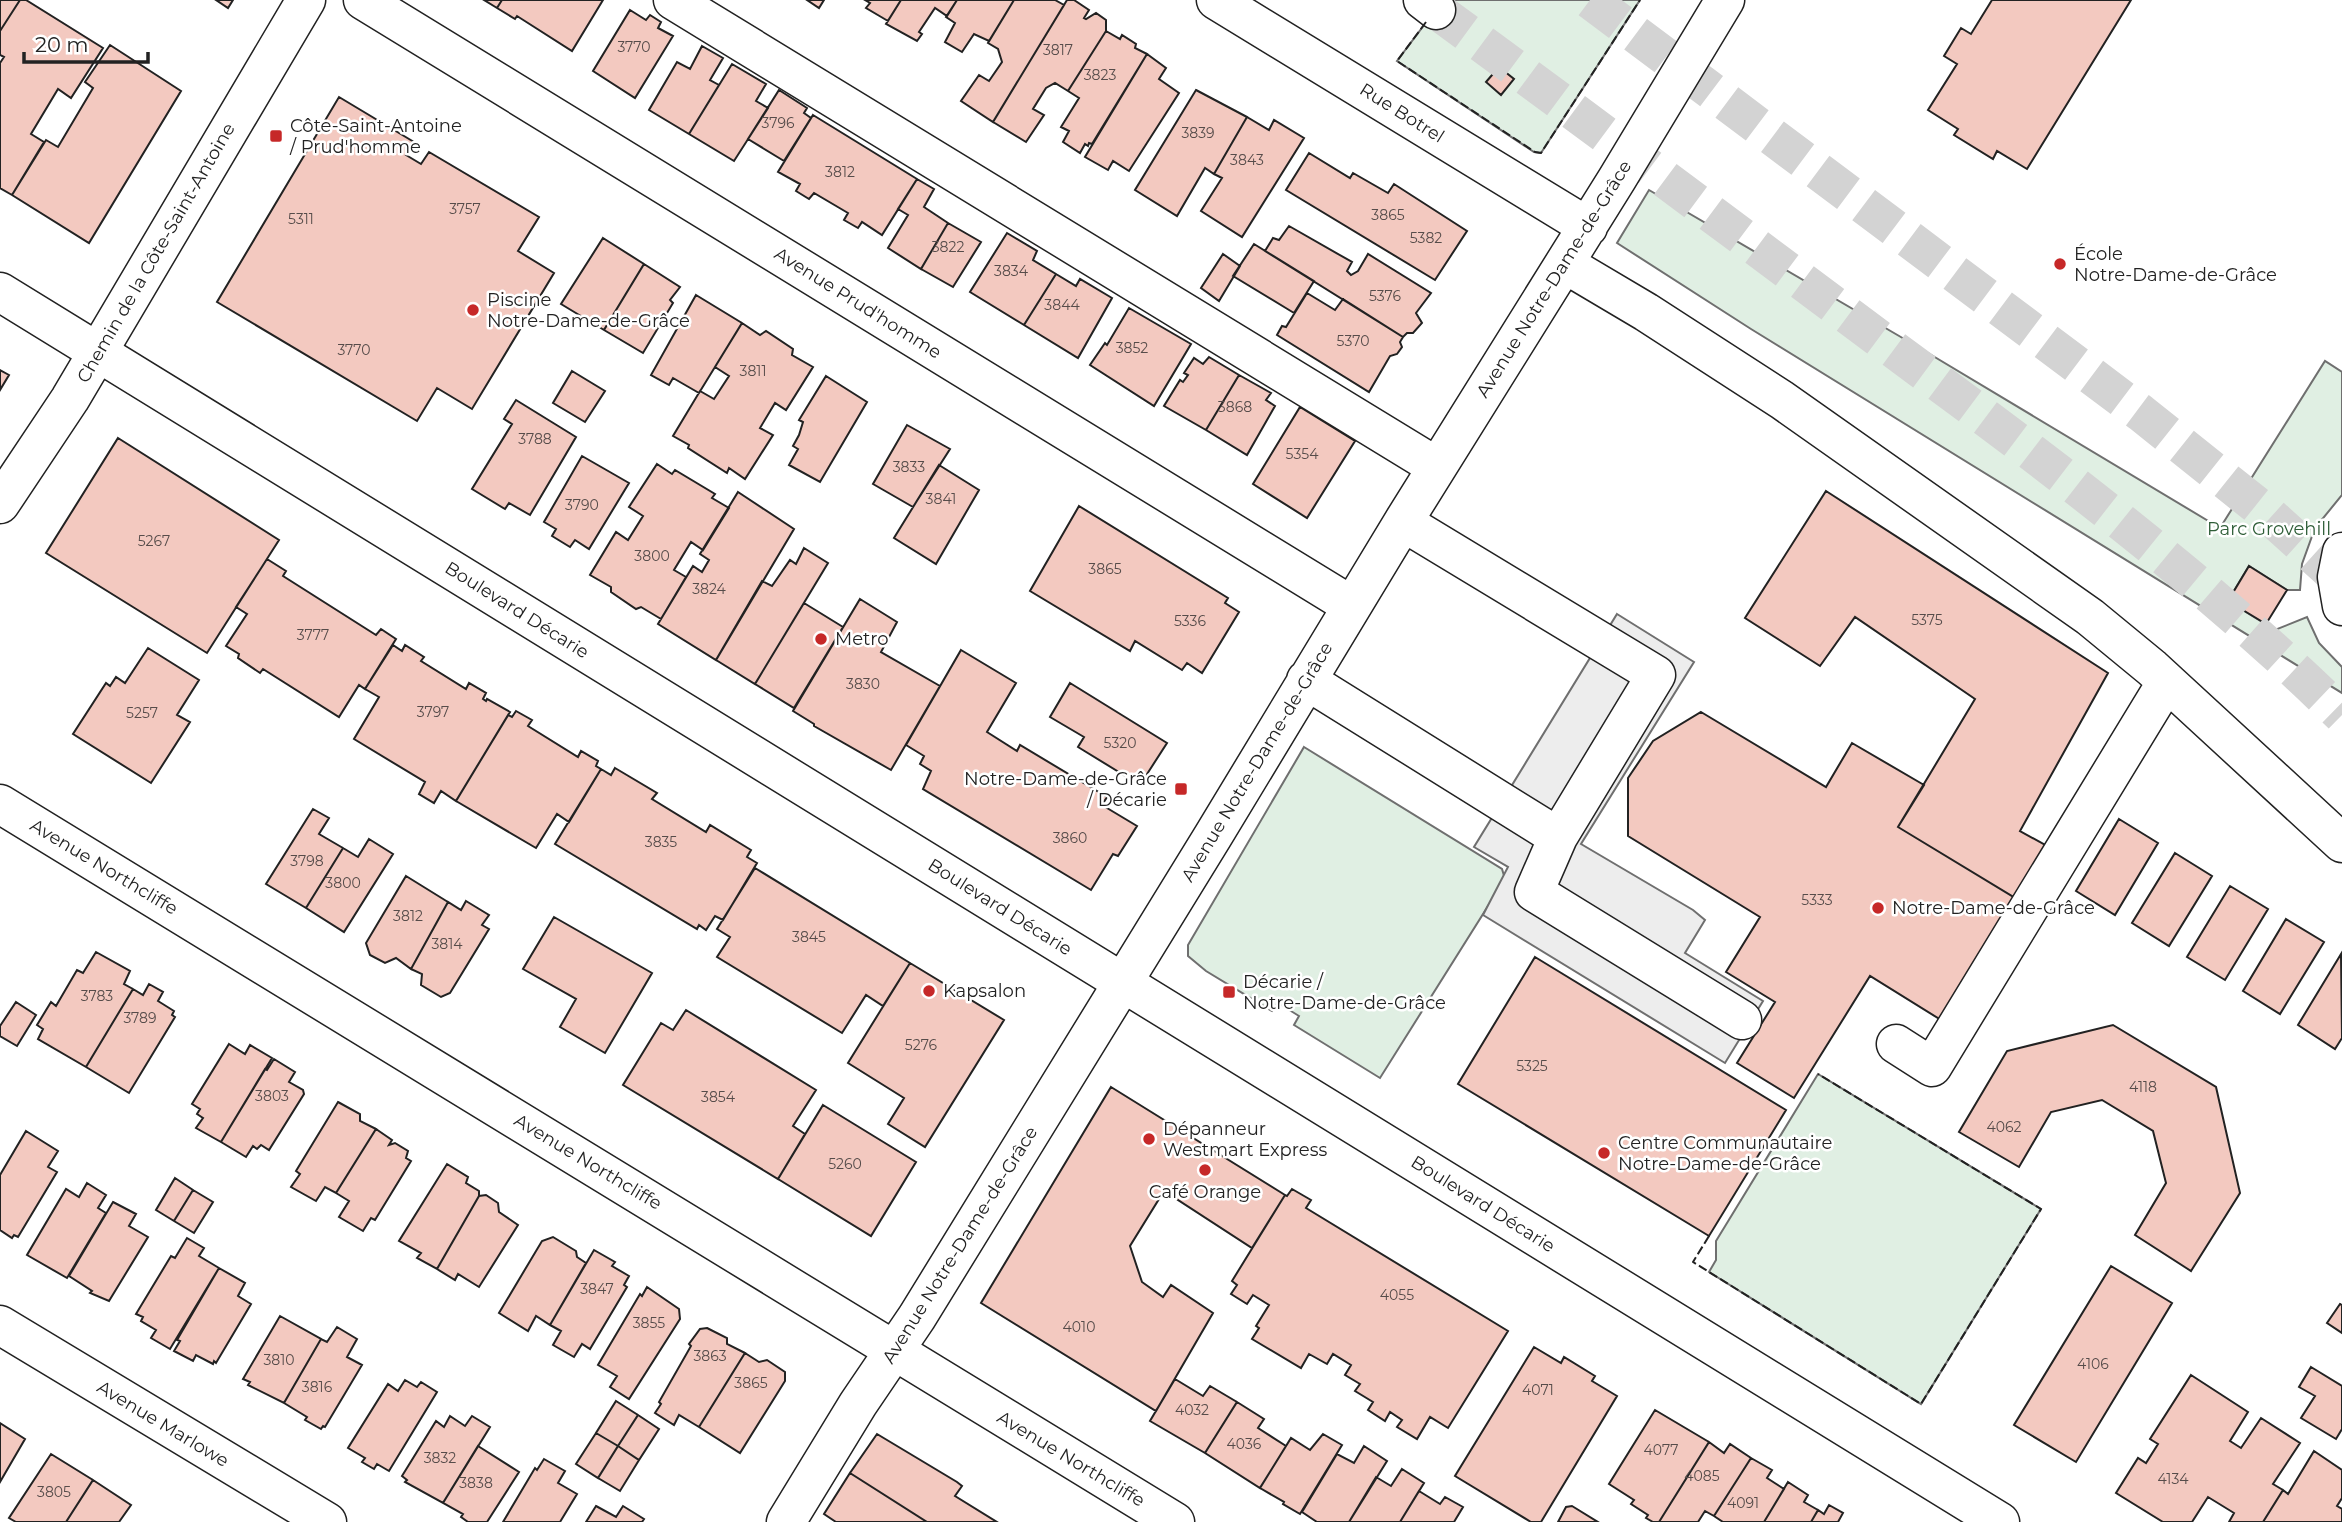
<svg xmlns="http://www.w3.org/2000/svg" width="2342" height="1522" font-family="Montserrat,sans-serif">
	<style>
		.green { fill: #e0efe3; stroke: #6f6f6f; stroke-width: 2 }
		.parking { fill: #ededed; stroke: #6f6f6f; stroke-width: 2 }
		.building { fill: #f3c9c0; stroke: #222; stroke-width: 2 }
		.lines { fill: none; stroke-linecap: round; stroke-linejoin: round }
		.highway-tunnel { stroke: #d3d3d3; stroke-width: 38; stroke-dasharray: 38 19; stroke-linecap: butt }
		.minor-casing { stroke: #222; stroke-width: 41 }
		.major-casing { stroke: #222; stroke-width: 41 }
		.highway-casing { stroke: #222; stroke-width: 41 }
		.minor { stroke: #fff; stroke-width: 38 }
		.major { stroke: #fff; stroke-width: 38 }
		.highway { stroke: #fff; stroke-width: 38 }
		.fence { stroke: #222; stroke-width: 2; stroke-dasharray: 9 3.5; stroke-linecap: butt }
		.poi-dot { fill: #c62828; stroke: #fff; stroke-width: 2.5 }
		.labels { text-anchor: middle; stroke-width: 5; stroke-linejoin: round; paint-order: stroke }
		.number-label { font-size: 14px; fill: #564c4a }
		.street-label { font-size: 18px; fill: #222; stroke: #fff }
		.poi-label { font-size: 18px; fill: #222; stroke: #fff; text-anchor: start }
		.park-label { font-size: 18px; fill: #2f5e38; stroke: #fff }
	</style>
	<rect width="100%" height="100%" fill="#fff"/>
	<path class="green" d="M1443,0H1640L1541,153L1534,152L1397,61Z
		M1649,190L1918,347L2220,528L2325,361L2342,372V495L2315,528L2302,564L2300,590H2287L2249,566L2228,601L2275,630L2307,617L2319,643L2342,667V693L1751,329L1617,243Z
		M1304,747L1502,869L1505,879L1380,1078L1294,1025L1299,1016L1278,1003L1272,1011L1206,971L1188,956V945Z
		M1818,1074L2041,1209L1921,1404L1709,1272L1716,1260V1241Z"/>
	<path class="parking" d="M1617,614L1694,662L1581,844L1693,910L1705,920L1685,953L1763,1001L1725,1063L1483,915L1508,867L1474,847Z"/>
	<path class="building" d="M0,0H20L0,31Z
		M20,0H26L103,48L71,98L58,89L31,134L44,142L12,195L0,188V63L4,57L0,55V31Z
		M216,0H233L228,8Z
		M484,0H502L497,8Z
		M502,0H603L572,51L517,16L515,19L497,8Z
		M807,0H824L819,8Z
		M865,0H901L888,21L866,8L870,3Z
		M901,0H957L947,16L935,8L919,32L922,34L917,41L886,24Z
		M957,0H1014L989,41L974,34L962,52L945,42L955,23L946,17Z
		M1014,0H1055L1064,5L993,122L961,101L979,75L989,81L1002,62L998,49L988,43Z
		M1067,0H1074L1089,10L1084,18L1086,19L1096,13L1106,20V31L1068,91L1055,83L1046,88L1033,109L1044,115L1026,142L993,122Z
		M1992,0H2131L2027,169L1997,151L1993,159L1954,135L1958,129L1928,110L1957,64L1944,56L1961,28L1971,34Z
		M630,10L646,20L650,15L661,22L658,28L673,36L635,98L593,71Z
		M1106,31L1120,39L1122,35L1136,44L1135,48L1147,54L1092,144L1089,143L1088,146L1085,144L1080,153L1063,142L1069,131L1061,127L1079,98L1068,91Z
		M110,45L181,91L89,243L12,195L46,140L58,147L93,88L85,82Z
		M702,46L723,58L710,80L719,85L689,134L649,110L677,62L690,69Z
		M1147,54L1166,68L1159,79L1179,93L1129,171L1113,161L1108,170L1085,157Z
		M732,64L766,84L756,101L768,108L734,161L689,134Z
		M1499,67L1514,79L1501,95L1486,82Z
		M779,90L807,108L804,113L811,118L784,161L748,139Z
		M1196,90L1247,117L1214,174L1205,168L1177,216L1135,190Z
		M339,97L414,142L406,155L421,164L429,152L539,217L518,251L554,273L472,409L437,388L417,421L217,302Z
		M813,115L917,179L882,235L862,222L858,228L844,220L848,213L814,193L809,199L796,191L800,184L778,172Z
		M1247,117L1269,130L1274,120L1304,138L1242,237L1201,211L1222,178L1214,174Z
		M1309,153L1350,178L1353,173L1388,193L1394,184L1467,231L1435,280L1286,190Z
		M917,179L934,189L924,207L948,223L921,269L888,248L908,215L898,209Z
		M948,223L981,242L953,287L921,269Z
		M1289,226L1352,262L1347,271L1351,275L1358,271L1368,254L1431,293L1416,313L1422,323L1413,333H1407L1403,337L1265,251L1273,238L1279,240Z
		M1007,233L1037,251L1033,260L1056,274L1024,325L970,292Z
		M603,238L644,264L604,330L561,304Z
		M1254,244L1314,281L1294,313L1233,276Z
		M1223,254L1240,266L1219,301L1201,288Z
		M644,264L680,287L670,300L673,303L643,353L604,330Z
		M1056,274L1076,286L1080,279L1112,298L1078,358L1024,325Z
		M1307,293L1335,310L1343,299L1403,337L1400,342L1402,347L1397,354L1390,356L1369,392L1277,335L1282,326L1286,327Z
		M696,295L742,323L699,393L673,378L669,385L651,375Z
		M1129,308L1191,344L1154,406L1090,365L1105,343L1107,345Z
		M742,323L760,335L766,331L793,349L792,355L813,367L786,410L775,403L760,428L773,435L745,479L729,468L727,473L688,448L689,445L673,436L700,391L714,399L729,376L715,367Z
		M1209,357L1239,375L1206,430L1164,406L1180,380L1183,382L1188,375L1184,373L1194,358L1203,364Z
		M0,370L9,375L0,390Z
		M572,371L605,391L585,422L553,403Z
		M1239,375L1271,393L1266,400L1275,406L1247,455L1206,430Z
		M826,376L867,402L820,482L789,465L798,449L793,446L799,435L803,422L799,420Z
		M516,400L576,437L530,515L509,503L505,509L472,489L512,424L504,419Z
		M1300,407L1355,441L1307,518L1253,484Z
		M907,425L950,449L913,507L873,484Z
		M118,438L279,540L207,653L46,553Z
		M582,456L629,483L589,549L575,540L570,547L552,536L556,529L544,522Z
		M657,464L672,474L675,470L715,494L712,498L729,508L703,550L691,542L674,570L686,577L661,619L641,607L636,609L611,592V587L590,575L616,532L628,540L643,516L629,507Z
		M939,465L979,490L936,564L894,538Z
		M1826,491L2108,673L2020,831L2047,846L2017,899L1898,827L1975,699L1855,617L1820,666L1745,618Z
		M738,492L794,529L716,660L658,624L693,566L702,572L709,560L700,554Z
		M1079,506L1228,598L1225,603L1239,612L1202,673L1187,663L1182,670L1135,641L1130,651L1030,591Z
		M804,548L828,563L755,684L716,660L762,581L772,586L790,560L796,564Z
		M267,559L286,571L283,576L376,635L381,629L396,639L365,689L359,685L339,717L263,669L260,673L238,658L239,654L226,646L247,614L236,607Z
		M2249,566L2287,590L2266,624L2228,601Z
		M860,599L897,622L881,652L940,686L891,770L814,726V724L793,711Z
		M804,603L843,627L794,708L755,684Z
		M393,645L402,651L405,645L424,657L421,661L466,689L469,683L486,693L483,699L486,701L487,699L510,712L456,801L441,791L434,803L419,794L425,782L354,739L379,697L365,689Z
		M148,648L199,680L177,715L190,722L151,783L73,734L106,683L110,686L116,677L125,683Z
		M961,650L1016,683L987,732L1017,751L1020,745L1107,797L1102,805L1137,826L1118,856L1113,854L1091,890L923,789L931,771L920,764L924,756L906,745Z
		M1070,683L1167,743L1140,785L1078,747L1084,737L1050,717Z
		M516,711L532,720L528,726L578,757L581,751L598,761L596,766L601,769L569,822L557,814L536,848L456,801L508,715L512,717Z
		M1701,712L1826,787L1852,743L1924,785L1898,827L2017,899L1941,1020L1870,976L1794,1098L1737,1063L1775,1002L1726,972L1760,917L1628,836V778L1653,741Z
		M615,768L657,793L652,799L706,832L710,825L751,850L747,857L757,863L723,920L715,916L706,930L699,925L697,929L555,844L601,769L611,775Z
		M313,809L329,818L319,834L343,848L306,908L266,884Z
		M2119,819L2158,843L2115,915L2076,891Z
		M369,839L393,854L344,932L306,908L343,848L358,857Z
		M2175,853L2212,876L2169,946L2132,923Z
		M755,868L910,963L883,1006L866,995L842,1033L717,957L730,937L717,929Z
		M406,876L448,902L411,969L396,958L385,963L370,955L366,943Z
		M2230,886L2268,909L2225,980L2187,957Z
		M466,901L489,915L482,925L489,929L450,993L441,997L421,985L422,974L411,969L448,902L461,910Z
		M554,917L652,973L605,1053L560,1027L576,999L523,969Z
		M2286,919L2324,942L2280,1014L2243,991Z
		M96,952L130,971L124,984L133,989L86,1067L38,1039L43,1029L37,1025L51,1002L56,1006L77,970L83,973Z
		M2341,954L2342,1038L2335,1049L2298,1025Z
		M1535,957L1786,1110L1709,1236L1458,1084Z
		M910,963L1004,1020L925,1147L888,1124L904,1098L848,1063Z
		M149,984L163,992L158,1001L174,1011L172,1015L175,1017L129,1093L86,1067L133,989L143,995Z
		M16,1002L36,1015L17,1046L0,1036V1026Z
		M686,1010L816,1090L793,1126L805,1134L778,1179L623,1085L661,1023L673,1030Z
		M2113,1025L2216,1087L2240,1193L2191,1271L2135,1235L2166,1183L2153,1131L2102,1100L2051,1112L2019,1167L1959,1132L2007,1051Z
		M229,1044L245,1054L250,1045L272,1058L221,1142L196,1128L203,1118L197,1114L200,1109L192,1104Z
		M274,1059L295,1072L289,1082L303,1090L304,1094L269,1150L261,1145L257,1149L253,1146L246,1157L221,1142L265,1069L267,1070Z
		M1111,1087L1285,1195L1252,1248L1164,1191L1130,1246L1142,1282L1163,1297L1171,1285L1213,1313L1156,1411L981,1303Z
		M338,1102L360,1114V1121L376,1129L336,1193L325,1187L316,1201L291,1187L300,1174L296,1171Z
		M823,1105L916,1162L871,1236L778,1179Z
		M376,1129L392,1140L389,1145L395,1143L408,1151L406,1158L411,1161L375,1220L371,1218L363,1231L339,1217L349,1201L336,1193Z
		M26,1131L58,1151L48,1167L57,1172L18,1237L14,1235L12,1238L0,1230V1175Z
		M447,1164L468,1177L466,1183L479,1191V1196L437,1269L417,1258L421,1253L399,1241Z
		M175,1178L193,1190L174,1221L156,1210Z
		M87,1183L106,1195L98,1208L106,1213L67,1278L27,1255L66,1189L79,1197Z
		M1292,1189L1311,1200L1306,1208L1508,1331L1448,1428L1430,1417L1417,1439L1397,1427L1402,1420L1390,1412L1385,1421L1368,1410L1373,1402L1355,1391L1360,1384L1345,1375L1351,1365L1333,1354L1327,1364L1309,1354L1301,1368L1252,1339L1259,1328L1256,1326L1269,1305L1253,1295L1247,1304L1231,1294L1237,1285L1232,1281L1285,1195L1287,1196Z
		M193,1190L213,1202L194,1233L174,1221Z
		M486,1195L498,1203L499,1212L518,1225L479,1287L458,1274L455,1280L437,1269L479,1196Z
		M113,1202L136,1214L129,1226L148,1237L109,1301L90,1293L92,1291L69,1276Z
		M553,1237L576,1251L577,1257L586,1263L550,1325L536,1316L528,1331L499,1313L542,1241Z
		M187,1238L204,1248L199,1256L219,1268L170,1349L151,1338L156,1330L141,1321L143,1317L136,1314L171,1256L175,1258Z
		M594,1250L615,1262L612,1266L629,1276L624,1285L627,1287L590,1349L582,1344L574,1357L553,1345L561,1331L550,1325Z
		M2111,1266L2172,1303L2076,1462L2014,1425Z
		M219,1268L245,1283L238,1296L251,1304L216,1363L214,1361L213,1364L196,1355L193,1361L174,1351L180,1341L177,1340Z
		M647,1287L679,1309L680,1319L629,1399L610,1387L617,1376L598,1365L640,1294L642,1296Z
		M2340,1304L2342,1305V1333L2327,1323Z
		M280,1316L321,1339L284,1403L248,1385L250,1382L243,1379Z
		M337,1327L357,1339L347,1357L362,1365L325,1427L323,1426L321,1429L305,1420L307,1417L284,1403L321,1339L327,1342Z
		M707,1328L727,1338V1344L745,1353L699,1427L679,1415L674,1425L655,1413L661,1404L659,1402L691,1346L689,1344L700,1329Z
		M1534,1347L1561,1363L1564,1357L1595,1376L1592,1381L1617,1396L1541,1522H1531L1455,1476Z
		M745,1353L759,1362L767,1360L785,1372V1381L740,1453L699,1427Z
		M2311,1367L2342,1386V1429L2336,1439L2301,1418L2315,1396L2299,1387Z
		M2191,1375L2248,1412L2230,1441L2241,1448L2261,1418L2300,1443L2273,1484L2283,1490L2263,1522H2229L2234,1513L2208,1497L2192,1522H2163L2116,1493L2138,1458L2146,1463L2158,1444L2150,1439Z
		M1175,1379L1203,1396L1210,1386L1237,1402L1205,1453L1150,1421Z
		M405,1380L417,1387L421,1382L437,1392L389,1471L377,1464L374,1469L362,1462L365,1458L348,1448L388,1384L398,1391Z
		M616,1401L638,1415L618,1446L596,1433Z
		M1237,1402L1264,1419L1258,1428L1286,1446L1260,1488L1205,1453Z
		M1655,1410L1709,1442L1659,1522H1653L1646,1518L1648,1515L1631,1504L1634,1500L1609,1484Z
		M638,1415L659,1429L639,1460L618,1446Z
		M450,1416L465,1426L472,1416L490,1427L443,1503L405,1482L407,1480L402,1476L436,1421L444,1427Z
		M0,1423L25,1439L0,1482Z
		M596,1433L618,1446L598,1478L576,1464Z
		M877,1434L957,1482L962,1486L955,1496L997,1522H927L850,1473Z
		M1323,1434L1342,1445L1300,1514L1283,1504L1284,1502L1260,1488L1291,1438L1310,1450Z
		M1709,1442L1724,1453L1730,1444L1751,1458L1714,1516L1705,1511L1698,1522H1659Z
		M478,1446L519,1472L487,1522H468L461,1517L463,1514L443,1503Z
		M618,1446L639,1460L620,1491L598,1478Z
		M1364,1446L1387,1461L1349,1522H1317L1302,1512L1337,1454L1354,1463Z
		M2314,1451L2342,1470V1498L2337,1506L2342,1509V1522H2263L2283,1490L2288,1494Z
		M51,1454L93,1480L66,1522H16L9,1518Z
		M1751,1458L1772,1470L1767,1478L1784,1489L1764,1522H1723L1714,1516Z
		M544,1459L565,1471L558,1483L577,1494L560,1522H503L535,1468L537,1470Z
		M1402,1469L1424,1483L1400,1522H1349L1376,1477L1391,1486Z
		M850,1473L927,1522H836L824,1514Z
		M93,1480L131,1505L119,1522H66Z
		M1788,1482L1808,1495L1804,1502L1818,1510L1811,1522H1764Z
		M1419,1491L1440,1504L1445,1497L1463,1507L1454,1522H1400Z
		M1829,1505L1843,1513L1838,1522H1811L1818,1510L1824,1514Z
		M596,1506L616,1517L623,1506L644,1519L642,1522H586Z
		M1572,1506L1598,1522H1558L1566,1507Z"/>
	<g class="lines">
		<path class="highway-tunnel" d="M1590,0L2141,413L2270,516L2342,581
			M1436,10C1585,119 1733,230 1881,340C2041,458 2200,576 2342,715"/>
		<defs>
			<path id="minor" d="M363,0L1352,606
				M673,0L1437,467
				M1216,0L1588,227
				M1565,264L1646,312L1782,400L2090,617L2152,668L2342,843
				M0,504L70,399L306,0
				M1403,522L1656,675L1558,837L1534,892L1742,1020
				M2342,552L2337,577L2342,606
				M1306,680L1558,837
				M0,804L1175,1522
				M1896,1044L1932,1067L2166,683
				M0,1325L327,1522
				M786,1522L858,1404L917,1317L1213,836L1403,522L1617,179L1725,0"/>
			<path id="major" d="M0,292L2000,1522"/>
			<path id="highway" d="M1423,0L1436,10"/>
		</defs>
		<use href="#minor" class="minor-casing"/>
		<use href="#major" class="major-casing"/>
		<use href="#highway" class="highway-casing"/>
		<use href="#minor" class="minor"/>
		<use href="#major" class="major"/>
		<use href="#highway" class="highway"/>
		<path class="fence" d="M1426,22L1397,61L1535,152L1541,153L1640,0
			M1709,1236L1693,1262L1921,1404L2041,1209L1818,1074"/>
	</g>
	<g class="poi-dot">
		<rect x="269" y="129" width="14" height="14" rx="3.5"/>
		<circle cx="2060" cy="264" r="7"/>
		<circle cx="473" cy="310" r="7"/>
		<circle cx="821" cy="639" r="7"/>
		<rect x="1174" y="782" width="14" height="14" rx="3.5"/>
		<circle cx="1878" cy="908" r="7"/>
		<circle cx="929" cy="991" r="7"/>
		<rect x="1222" y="985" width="14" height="14" rx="3.5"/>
		<circle cx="1149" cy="1139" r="7"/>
		<circle cx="1604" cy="1153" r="7"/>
		<circle cx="1205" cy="1170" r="7"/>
	</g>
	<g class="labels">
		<g class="number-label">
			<text x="634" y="52">3770</text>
			<text x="1058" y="55">3817</text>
			<text x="1100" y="80">3823</text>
			<text x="778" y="128">3796</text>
			<text x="1198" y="138">3839</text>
			<text x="1247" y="165">3843</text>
			<text x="840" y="177">3812</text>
			<text x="465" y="214">3757</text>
			<text x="1388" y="220">3865</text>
			<text x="301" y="224">5311</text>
			<text x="1426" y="243">5382</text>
			<text x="948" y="252">3822</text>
			<text x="1011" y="276">3834</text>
			<text x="1385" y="301">5376</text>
			<text x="1062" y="310">3844</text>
			<text x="1353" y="346">5370</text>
			<text x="1132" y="353">3852</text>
			<text x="354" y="355">3770</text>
			<text x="753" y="376">3811</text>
			<text x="1235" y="412">3868</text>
			<text x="535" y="444">3788</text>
			<text x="1302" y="459">5354</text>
			<text x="909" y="472">3833</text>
			<text x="941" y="504">3841</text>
			<text x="582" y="510">3790</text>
			<text x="154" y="546">5267</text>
			<text x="652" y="561">3800</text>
			<text x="1105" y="574">3865</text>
			<text x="709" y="594">3824</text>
			<text x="1927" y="625">5375</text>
			<text x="1190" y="626">5336</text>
			<text x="313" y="640">3777</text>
			<text x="863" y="689">3830</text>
			<text x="433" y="717">3797</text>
			<text x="142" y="718">5257</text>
			<text x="1120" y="748">5320</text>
			<text x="1070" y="843">3860</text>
			<text x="661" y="847">3835</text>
			<text x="307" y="866">3798</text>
			<text x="343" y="888">3800</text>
			<text x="1817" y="905">5333</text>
			<text x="408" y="921">3812</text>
			<text x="809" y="942">3845</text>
			<text x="447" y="949">3814</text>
			<text x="97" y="1001">3783</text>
			<text x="140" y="1023">3789</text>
			<text x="921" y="1050">5276</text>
			<text x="1532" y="1071">5325</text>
			<text x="2143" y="1092">4118</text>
			<text x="272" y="1101">3803</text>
			<text x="718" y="1102">3854</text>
			<text x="2004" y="1132">4062</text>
			<text x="845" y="1169">5260</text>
			<text x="597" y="1294">3847</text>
			<text x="1397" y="1300">4055</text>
			<text x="649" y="1328">3855</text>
			<text x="1079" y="1332">4010</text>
			<text x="710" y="1361">3863</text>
			<text x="279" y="1365">3810</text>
			<text x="2093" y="1369">4106</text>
			<text x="751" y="1388">3865</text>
			<text x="317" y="1392">3816</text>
			<text x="1538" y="1395">4071</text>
			<text x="1192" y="1415">4032</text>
			<text x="1244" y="1449">4036</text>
			<text x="1661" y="1455">4077</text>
			<text x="440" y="1463">3832</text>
			<text x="1702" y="1481">4085</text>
			<text x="2173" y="1484">4134</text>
			<text x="476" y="1488">3838</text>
			<text x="54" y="1497">3805</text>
			<text x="1743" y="1508">4091</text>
		</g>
		<g class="street-label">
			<text transform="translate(1402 113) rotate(32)" y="6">Rue Botrel</text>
			<text transform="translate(156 253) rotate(-60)" y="6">Chemin de la Côte-Saint-Antoine</text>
			<text transform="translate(1554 279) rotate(-58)" y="6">Avenue Notre-Dame-de-Grâce</text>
			<text transform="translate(858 303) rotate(32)" y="6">Avenue Prud'homme</text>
			<text transform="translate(517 610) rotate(32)" y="6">Boulevard Décarie</text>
			<text transform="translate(1257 762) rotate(-59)" y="6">Avenue Notre-Dame-de-Grâce</text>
			<text transform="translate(104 867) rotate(31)" y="6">Avenue Northcliffe</text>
			<text transform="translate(1000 907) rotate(32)" y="6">Boulevard Décarie</text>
			<text transform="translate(588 1162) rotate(31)" y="6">Avenue Northcliffe</text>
			<text transform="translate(1483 1204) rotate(32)" y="6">Boulevard Décarie</text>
			<text transform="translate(960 1245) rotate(-58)" y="6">Avenue Notre-Dame-de-Grâce</text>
			<text transform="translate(163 1424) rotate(31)" y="6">Avenue Marlowe</text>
			<text transform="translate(1071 1459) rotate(31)" y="6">Avenue Northcliffe</text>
		</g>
		<g class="poi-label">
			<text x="290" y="132">Côte-Saint-Antoine<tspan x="290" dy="21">/ Prud'homme</tspan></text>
			<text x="2074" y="260">École<tspan x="2074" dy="21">Notre-Dame-de-Grâce</tspan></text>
			<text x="487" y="306">Piscine<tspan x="487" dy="21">Notre-Dame-de-Grâce</tspan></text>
			<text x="835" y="645">Metro</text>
			<text x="1167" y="785" text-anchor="end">Notre-Dame-de-Grâce<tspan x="1167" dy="21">/ Décarie</tspan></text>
			<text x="1892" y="914">Notre-Dame-de-Grâce</text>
			<text x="1243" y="988">Décarie /<tspan x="1243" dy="21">Notre-Dame-de-Grâce</tspan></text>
			<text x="943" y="997">Kapsalon</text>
			<text x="1163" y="1135">Dépanneur<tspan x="1163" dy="21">Westmart Express</tspan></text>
			<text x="1618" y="1149">Centre Communautaire<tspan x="1618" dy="21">Notre-Dame-de-Grâce</tspan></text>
			<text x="1205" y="1198" text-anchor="middle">Café Orange</text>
		</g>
		<g class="park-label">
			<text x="2269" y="535">Parc Grovehill</text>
		</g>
	</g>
	<path d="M24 52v10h124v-10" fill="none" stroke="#222222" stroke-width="3.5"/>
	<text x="35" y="52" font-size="21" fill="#222222" stroke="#ffffff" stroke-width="5" paint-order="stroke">20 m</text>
</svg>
